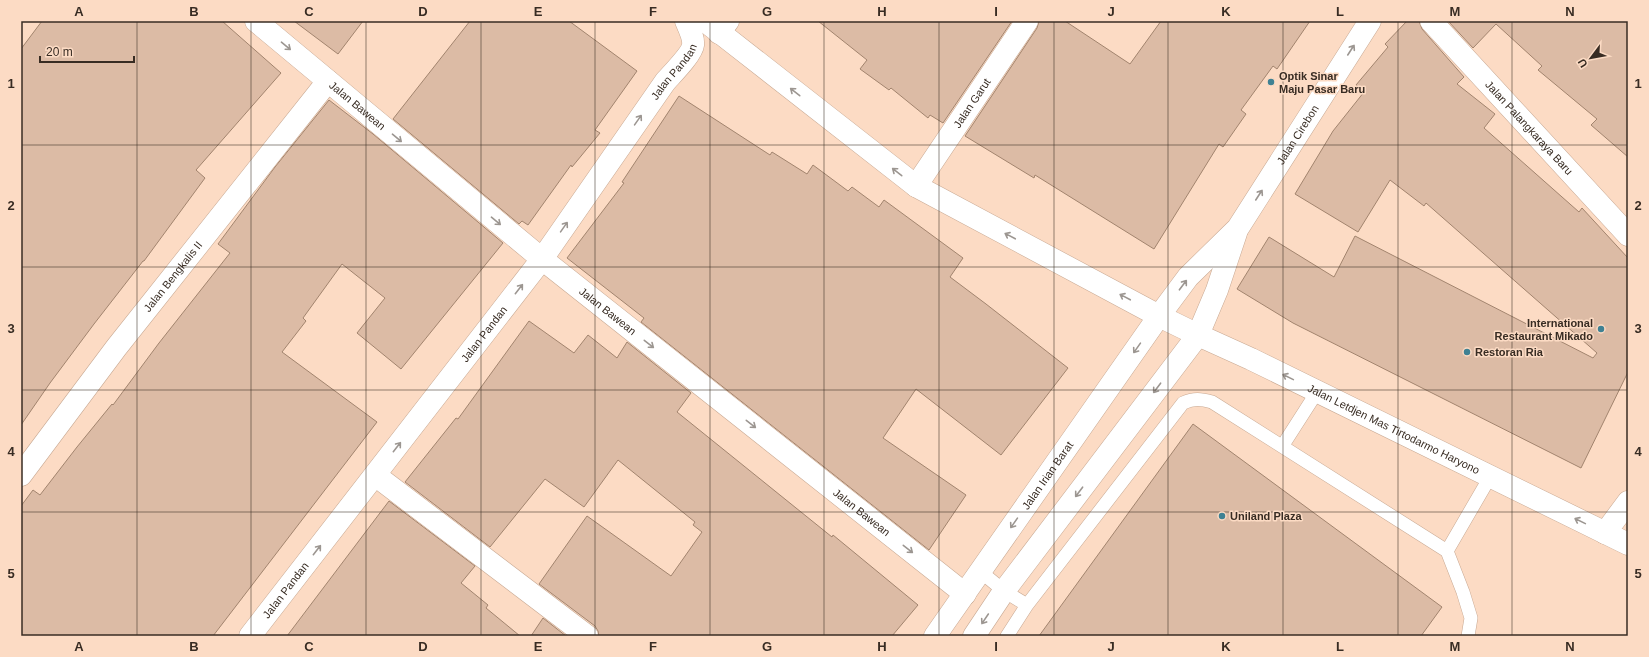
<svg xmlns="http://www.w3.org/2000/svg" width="1649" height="657" font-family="Arial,sans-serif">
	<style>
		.building { fill: #dcbba5; stroke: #a2846e }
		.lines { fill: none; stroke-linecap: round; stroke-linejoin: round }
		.lane-casing { stroke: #c8a993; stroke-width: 14 }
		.street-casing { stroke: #c8a993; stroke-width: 23 }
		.primary-casing { stroke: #c8a993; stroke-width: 23 }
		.lane { stroke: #fff; stroke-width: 13 }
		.street { stroke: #fff; stroke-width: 22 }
		.primary { stroke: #fff; stroke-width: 22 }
		.oneway { stroke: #9c9691 }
		.grid { fill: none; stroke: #382c23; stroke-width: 1; stroke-opacity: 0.55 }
		.poi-dot { fill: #3f8193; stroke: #fcdbc4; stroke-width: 1.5 }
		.labels { text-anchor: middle; stroke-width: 3; stroke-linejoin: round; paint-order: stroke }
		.street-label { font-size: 11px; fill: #382c23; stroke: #fcdbc4 }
		.poi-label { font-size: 11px; font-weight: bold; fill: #382c23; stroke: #fcdbc4; text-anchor: start }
		.neatline { fill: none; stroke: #382c23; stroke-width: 1.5 }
		.grid-label { font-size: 13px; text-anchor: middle; font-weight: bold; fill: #382c23 }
	</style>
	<rect width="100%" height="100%" fill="#fcdbc4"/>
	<path class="building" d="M42,21H222L281,73L196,170L205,178L144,261H143L94,324L50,383L21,425V49Z
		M294,21H363L338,54Z
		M470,21H569L637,71L595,130L600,133L572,167L571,165L528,225L522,221L519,224L393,119Z
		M818,21H1012L943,123L930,115L928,118L891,88L889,90L860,69L867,60Z
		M1039,21H1065L1130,64L1161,21H1310L1277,69L1273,66L1241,110L1246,114L1223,147L1219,144L1154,249L1035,175L1034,178L965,136L1037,28Z
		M1407,21H1419L1422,29L1464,77L1457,84L1495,114L1484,128L1579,212L1582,208L1628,258V372L1581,468L1293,323L1237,289L1269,237L1334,277L1355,236L1593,358L1597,353L1426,203L1424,206L1390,180L1358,232L1295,194L1333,131L1364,92L1356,85L1388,47L1385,44Z
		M1448,21H1628V157L1591,125L1597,119L1538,70L1542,66L1496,24L1473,48Z
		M679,96L770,155L772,152L807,174L813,165L848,191L852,187L879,207L884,200L963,258L950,277L986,304L1068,368L1001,455L916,389L883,438L966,495L929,550L641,322L644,318L567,258L624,183L622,182Z
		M329,100L373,134L503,243L401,369L357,333L385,298L342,264L303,318L306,321L282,352L377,422L213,636H21V506L33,490L40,495L77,447L112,404L113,405L159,343L230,253L218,244L275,167Z
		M529,321L574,353L588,335L617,358L627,342L691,393L677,412L832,537L833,535L918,605L892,636H599L598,631L595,626L539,584L587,516L671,576L702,532L693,525L695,522L618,460L584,507L545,479L490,547L405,482L456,418L458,419Z
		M1193,424L1442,607L1421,636H1039Z
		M389,501L475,566L461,583L488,605L486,608L520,636H287Z
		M543,618L566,636H531Z"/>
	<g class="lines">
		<defs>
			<path id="lane" d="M1283,445L1317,392
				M1447,551L1490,477
				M980,571L1004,591L1027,605L1183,403C1194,398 1201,399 1212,402L1447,551L1463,592L1471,618L1468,636
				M1007,636L1027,605"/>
			<g id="street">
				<path id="s1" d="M256,21L542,259L965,594"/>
				<path id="s2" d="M1431,21L1628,235"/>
				<path d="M719,33L728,21"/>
				<path id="s3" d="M916,186L1027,21"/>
				<path id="s4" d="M21,475L116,348L328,81"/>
				<path d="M375,475L587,636"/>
				<path d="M1605,533L1628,502"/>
				<path id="s5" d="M250,636L542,259L665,82C671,75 692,54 693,45C694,38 689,28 686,21"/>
			</g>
			<g id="primary">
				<path id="s6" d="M705,21L916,186L1159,316L1198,335L1251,359L1628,544"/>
				<path id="s7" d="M935,636L1159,316L1188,277L1238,228L1370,21"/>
				<path d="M974,636L1004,591L1198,335L1217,290L1236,233"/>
			</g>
		</defs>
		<use href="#lane" class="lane-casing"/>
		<use href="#street" class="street-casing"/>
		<use href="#primary" class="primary-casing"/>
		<use href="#lane" class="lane"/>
		<use href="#street" class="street"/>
		<use href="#primary" class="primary"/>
	</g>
	<defs><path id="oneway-shaft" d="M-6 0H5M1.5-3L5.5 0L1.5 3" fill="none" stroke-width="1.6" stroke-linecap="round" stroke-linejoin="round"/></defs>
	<g class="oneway">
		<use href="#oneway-shaft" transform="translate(286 46) rotate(40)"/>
		<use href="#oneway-shaft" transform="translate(1351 50) rotate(-57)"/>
		<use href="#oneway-shaft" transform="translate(795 92) rotate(-142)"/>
		<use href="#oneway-shaft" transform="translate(638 120) rotate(-55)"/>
		<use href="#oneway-shaft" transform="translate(397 138) rotate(40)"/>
		<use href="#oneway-shaft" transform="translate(897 172) rotate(-142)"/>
		<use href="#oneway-shaft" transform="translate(1259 195) rotate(-57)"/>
		<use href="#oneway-shaft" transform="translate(496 221) rotate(40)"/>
		<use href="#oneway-shaft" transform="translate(564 227) rotate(-55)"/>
		<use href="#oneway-shaft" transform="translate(1010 236) rotate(-152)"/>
		<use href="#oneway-shaft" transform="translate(1183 285) rotate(-53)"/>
		<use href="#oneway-shaft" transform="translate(519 289) rotate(-52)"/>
		<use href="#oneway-shaft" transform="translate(1125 297) rotate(-152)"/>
		<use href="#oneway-shaft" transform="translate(649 344) rotate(38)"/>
		<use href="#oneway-shaft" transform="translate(1137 348) rotate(125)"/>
		<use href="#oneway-shaft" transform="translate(1288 377) rotate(-154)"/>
		<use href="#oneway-shaft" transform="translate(1157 388) rotate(127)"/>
		<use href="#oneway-shaft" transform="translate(751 424) rotate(38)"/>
		<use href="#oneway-shaft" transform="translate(397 447) rotate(-52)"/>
		<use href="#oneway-shaft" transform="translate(1079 492) rotate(127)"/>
		<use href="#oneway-shaft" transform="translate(1580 521) rotate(-154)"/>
		<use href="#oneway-shaft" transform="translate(1014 523) rotate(125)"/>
		<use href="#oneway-shaft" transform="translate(908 549) rotate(38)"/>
		<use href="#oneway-shaft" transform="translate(317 550) rotate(-52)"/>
		<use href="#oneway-shaft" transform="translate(985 619) rotate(124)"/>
	</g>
	<path class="grid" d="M137,21V636M251,21V636M366,21V636M481,21V636M595,21V636M710,21V636M824,21V636M939,21V636M1054,21V636M1168,21V636M1283,21V636M1398,21V636M1512,21V636M21,145H1628M21,267H1628M21,390H1628M21,512H1628"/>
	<g class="poi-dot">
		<circle cx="1271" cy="82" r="4"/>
		<circle cx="1601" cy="329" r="4"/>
		<circle cx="1467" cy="352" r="4"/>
		<circle cx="1222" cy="516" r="4"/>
	</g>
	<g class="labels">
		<g class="street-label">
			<text dy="4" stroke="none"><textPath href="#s5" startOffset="706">Jalan Pandan</textPath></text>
			<text dy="4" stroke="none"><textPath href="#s3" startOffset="100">Jalan Garut</textPath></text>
			<text dy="4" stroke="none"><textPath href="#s1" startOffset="132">Jalan Bawean</textPath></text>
			<text dy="4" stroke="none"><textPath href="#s2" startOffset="145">Jalan Palangkaraya Baru</textPath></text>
			<text dy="4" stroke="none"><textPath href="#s7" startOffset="620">Jalan Cirebon</textPath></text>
			<text dy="4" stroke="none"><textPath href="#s4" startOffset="250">Jalan Bengkalis II</textPath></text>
			<text dy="4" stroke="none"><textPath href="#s1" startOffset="456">Jalan Bawean</textPath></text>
			<text dy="4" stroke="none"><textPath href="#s5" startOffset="382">Jalan Pandan</textPath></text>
			<text dy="4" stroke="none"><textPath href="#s6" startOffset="804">Jalan Letdjen Mas Tirtodarmo Haryono</textPath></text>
			<text dy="4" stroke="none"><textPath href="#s7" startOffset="196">Jalan Irian Barat</textPath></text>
			<text dy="4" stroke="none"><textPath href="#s1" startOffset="780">Jalan Bawean</textPath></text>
			<text dy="4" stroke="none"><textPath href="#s5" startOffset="58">Jalan Pandan</textPath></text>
		</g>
		<g class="poi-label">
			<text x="1279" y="80">Optik Sinar<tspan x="1279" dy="13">Maju Pasar Baru</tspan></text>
			<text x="1593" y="327" text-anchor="end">International<tspan x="1593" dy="13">Restaurant Mikado</tspan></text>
			<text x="1475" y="356">Restoran Ria</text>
			<text x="1230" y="520">Uniland Plaza</text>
		</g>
	</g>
	<rect width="1649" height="657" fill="none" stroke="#fcdbc4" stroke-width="44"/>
	<g transform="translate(1591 58) rotate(238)" stroke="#fcdbc4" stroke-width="3" paint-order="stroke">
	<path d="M0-3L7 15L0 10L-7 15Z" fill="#382c23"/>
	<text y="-6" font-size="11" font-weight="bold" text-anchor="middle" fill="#382c23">U</text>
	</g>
	<path d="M40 56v6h94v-6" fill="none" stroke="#382c23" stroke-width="2"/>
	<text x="46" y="56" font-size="12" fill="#382c23" stroke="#fcdbc4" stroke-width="3" paint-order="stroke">20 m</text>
	<rect x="22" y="22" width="1605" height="613" class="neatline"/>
	<g class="grid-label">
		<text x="79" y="16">A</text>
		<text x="194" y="16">B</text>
		<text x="309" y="16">C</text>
		<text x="423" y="16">D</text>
		<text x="538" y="16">E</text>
		<text x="653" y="16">F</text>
		<text x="767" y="16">G</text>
		<text x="882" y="16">H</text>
		<text x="996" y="16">I</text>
		<text x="1111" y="16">J</text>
		<text x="1226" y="16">K</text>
		<text x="1340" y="16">L</text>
		<text x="1455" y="16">M</text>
		<text x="1570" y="16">N</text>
		<text x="11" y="88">1</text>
		<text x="1638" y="88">1</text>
		<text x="11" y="210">2</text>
		<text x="1638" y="210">2</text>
		<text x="11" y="333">3</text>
		<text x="1638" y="333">3</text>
		<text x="11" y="456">4</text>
		<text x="1638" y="456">4</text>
		<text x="11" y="578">5</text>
		<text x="1638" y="578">5</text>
		<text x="79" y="651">A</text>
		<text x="194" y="651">B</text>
		<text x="309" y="651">C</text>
		<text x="423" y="651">D</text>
		<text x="538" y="651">E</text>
		<text x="653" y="651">F</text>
		<text x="767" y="651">G</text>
		<text x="882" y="651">H</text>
		<text x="996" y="651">I</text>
		<text x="1111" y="651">J</text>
		<text x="1226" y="651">K</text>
		<text x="1340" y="651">L</text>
		<text x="1455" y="651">M</text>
		<text x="1570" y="651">N</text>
	</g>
</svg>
